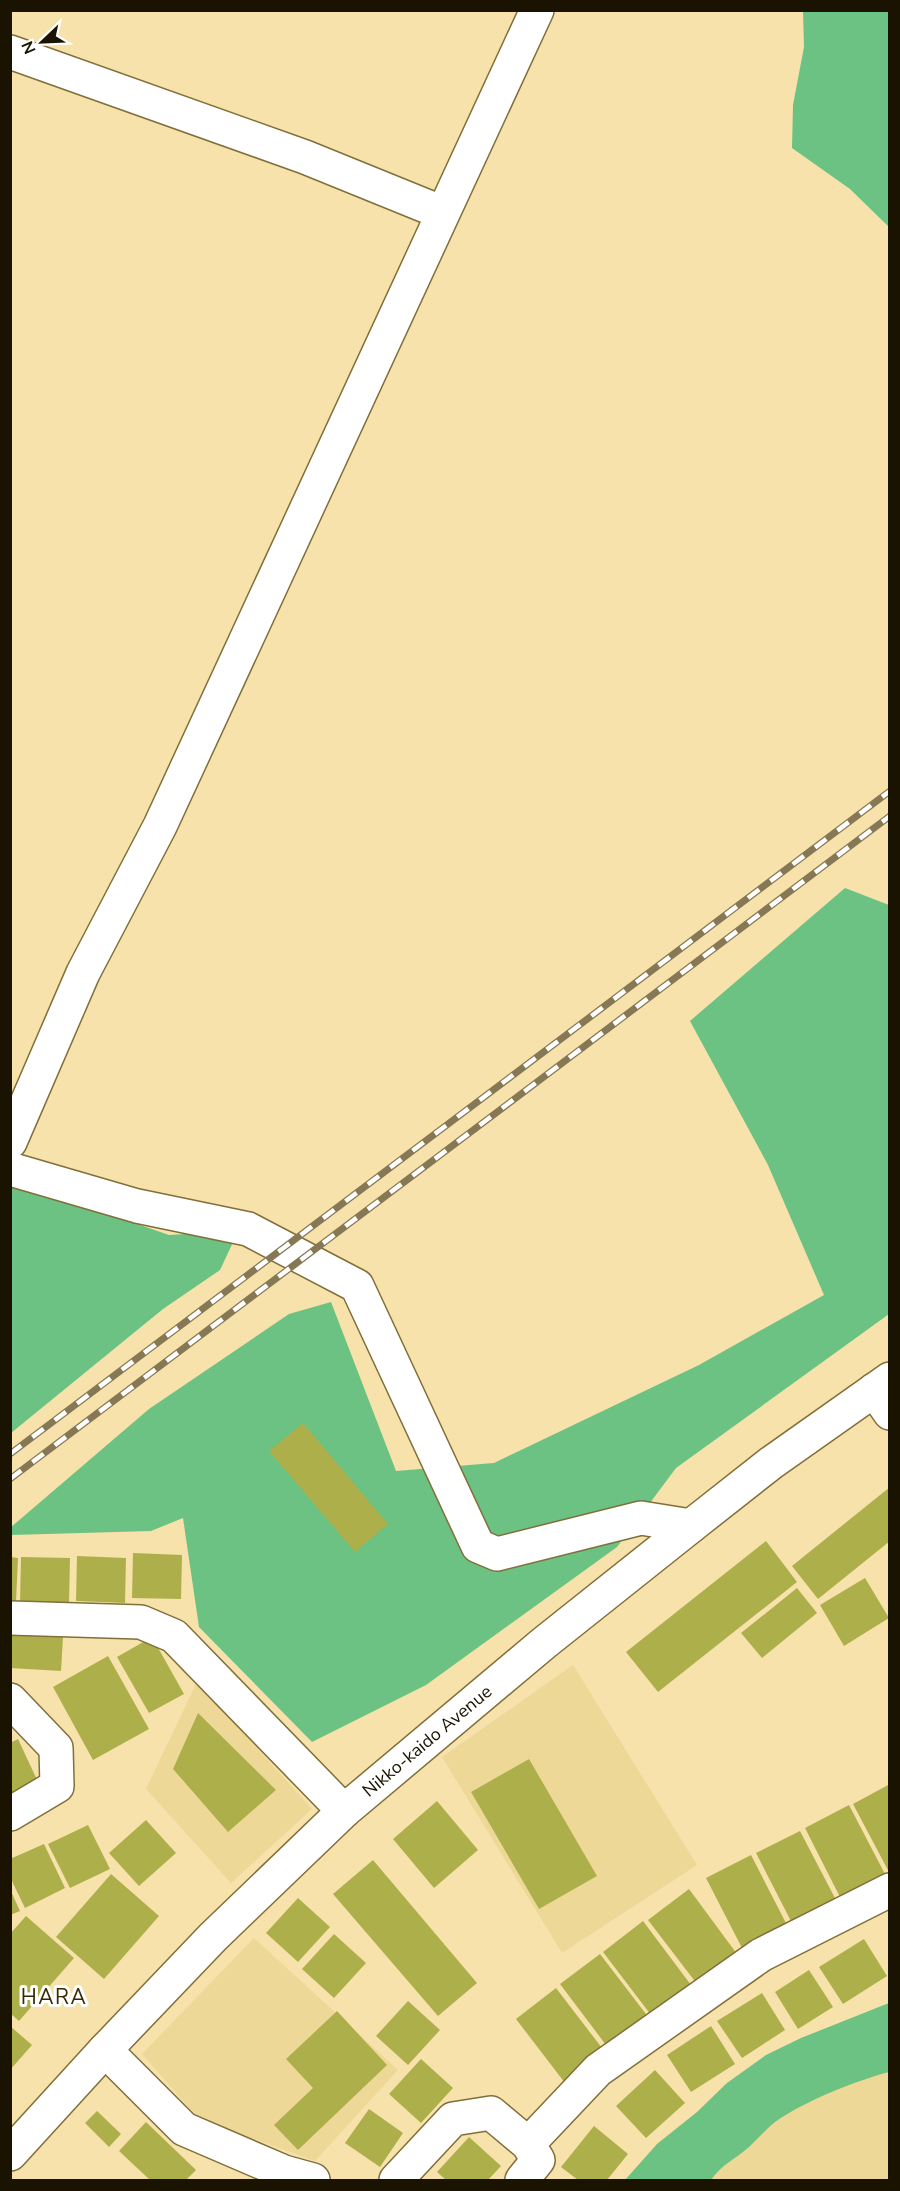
<svg xmlns="http://www.w3.org/2000/svg" width="900" height="2191" font-family="'Nunito Sans',sans-serif">
	<style>
		.built { fill: #eed898 }
		.forest { fill: #6bc282 }
		.building { fill: #adb04a }
		.lines { fill: none; stroke-linecap: round; stroke-linejoin: round }
		.minor-casing { stroke: #816f3a; stroke-width: 36 }
		.major-casing { stroke: #816f3a; stroke-width: 36 }
		.minor { stroke: #fff; stroke-width: 33 }
		.major { stroke: #fff; stroke-width: 33 }
		.rail-casing { stroke: #867854; stroke-width: 7 }
		.rail { stroke: #fff; stroke-width: 4.5; stroke-dasharray: 14; stroke-linecap: butt }
		.labels { text-anchor: middle; stroke-width: 6; stroke-linejoin: round; paint-order: stroke }
		.street-label { font-size: 18px; fill: #1a1301; stroke: #fff }
		.quarter-label { font-size: 21px; letter-spacing: 1.5px; fill: #362a00; stroke: #fff }
	</style>
	<rect width="100%" height="100%" fill="#f6e2aa"/>
	<path class="built" d="M573,1665L697,1865L562,1953L442,1757Z
		M197,1682L312,1809L231,1883L146,1789Z
		M254,1938L398,2070L315,2161L199,2119L142,2054Z
		M889,2007V2180H631L727,2083Z"/>
	<path class="forest" d="M803,11H889V227L850,189L792,148L793,105L804,47Z
		M845,888L889,905V1314L676,1468L617,1547L426,1685L312,1742L199,1627L183,1518L151,1531L11,1535L10,1528L149,1409L289,1314L331,1302L396,1471L494,1463L699,1365L824,1295L768,1165L690,1021Z
		M11,1186L111,1215L169,1235L203,1233L235,1238L220,1270L163,1309L11,1433Z
		M889,2003V2072C855,2081 805,2101 775,2122C766,2129 758,2139 749,2147C734,2160 722,2164 711,2180H625L657,2144L697,2112L727,2083L766,2055L801,2038Z"/>
	<path class="building" d="M303,1423L388,1524L355,1552L269,1451Z
		M890,1487V1541L818,1599L792,1566Z
		M766,1541L797,1582L658,1692L626,1652Z
		M133,1553L182,1555L181,1599L132,1598Z
		M77,1556L126,1558L125,1603L76,1601Z
		M10,1557L18,1558L16,1602H10Z
		M21,1557L70,1558L69,1603L20,1602Z
		M865,1578L889,1618L844,1646L820,1605Z
		M797,1588L817,1613L762,1658L741,1633Z
		M10,1634L63,1637L61,1671L10,1668Z
		M152,1637L184,1694L149,1713L117,1657Z
		M108,1656L149,1729L93,1760L53,1687Z
		M198,1713L276,1790L228,1832L173,1769Z
		M18,1739L39,1784L10,1797V1743Z
		M529,1759L597,1876L539,1909L471,1792Z
		M890,1784V1874L853,1804Z
		M437,1801L478,1850L434,1888L393,1839Z
		M849,1805L886,1876L841,1899L805,1828Z
		M146,1820L176,1853L139,1886L109,1853Z
		M88,1825L110,1869L70,1888L48,1844Z
		M800,1831L837,1902L793,1925L756,1853Z
		M44,1844L65,1888L25,1908L10,1877V1859Z
		M751,1855L788,1927L743,1950L706,1878Z
		M373,1860L477,1983L438,2016L333,1894Z
		M111,1874L159,1916L104,1979L56,1937Z
		M10,1889L20,1911L10,1915Z
		M689,1889L737,1954L697,1984L648,1920Z
		M298,1898L330,1927L298,1962L266,1933Z
		M26,1916L74,1958L19,2021L10,2013V1934Z
		M643,1921L691,1985L651,2015L603,1952Z
		M334,1934L366,1963L334,1998L302,1969Z
		M864,1939L887,1976L843,2004L819,1967Z
		M600,1954L649,2018L609,2049L560,1984Z
		M809,1970L833,2007L798,2029L775,1992Z
		M556,1988L605,2052L565,2083L516,2019Z
		M762,1993L785,2030L742,2058L717,2021Z
		M408,2001L440,2030L408,2065L376,2036Z
		M337,2011L387,2065L298,2150L274,2125L313,2088L286,2059Z
		M10,2026L32,2045L10,2070Z
		M711,2026L735,2064L691,2092L667,2055Z
		M421,2059L453,2088L421,2123L389,2094Z
		M655,2070L685,2103L646,2138L616,2106Z
		M369,2109L403,2133L380,2167L345,2143Z
		M97,2111L121,2134L109,2147L85,2123Z
		M146,2122L196,2170L186,2180H150L119,2151Z
		M594,2126L628,2154L607,2180H578L561,2167Z
		M469,2137L501,2166L488,2180H446L437,2172Z"/>
	<g class="lines">
		<defs>
			<path id="minor" d="M10,52L305,157L443,213
				M10,1142L83,973L160,826L537,10
				M10,1169L137,1206L248,1229L357,1286L478,1546L497,1554L641,1518L691,1526
				M874,1390L890,1413
				M10,1618L141,1622L174,1636L344,1811
				M10,1700L56,1748L57,1786L10,1814
				M105,2050L184,2129L284,2172L313,2180
				M528,2144L598,2070L761,1955L890,1890
				M396,2180L453,2119L491,2113L528,2144L538,2160L522,2180"/>
			<path id="major" d="M10,2154L105,2050L213,1937L344,1811L544,1643L691,1526L771,1463L890,1379"/>
		</defs>
		<use href="#minor" class="minor-casing"/>
		<use href="#major" class="major-casing"/>
		<use href="#minor" class="minor"/>
		<use href="#major" class="major"/>
		<defs>
			<path id="rail" d="M10,1454L890,791
				M10,1479L890,816"/>
		</defs>
		<use href="#rail" class="rail-casing"/>
		<use href="#rail" class="rail"/>
	</g>
	<g class="labels">
		<g class="street-label">
			<text transform="translate(427 1741) rotate(-40)" y="6">Nikko-kaido Avenue</text>
		</g>
		<g class="quarter-label">
			<text x="54" y="2004">HARA</text>
		</g>
	</g>
	<rect width="900" height="2191" fill="none" stroke="#1a1301" stroke-width="24"/>
	<g transform="translate(42 42) rotate(247)" stroke="#ffffff" stroke-width="4.5" paint-order="stroke">
	<path d="M0-4.5L10 22L0 15L-10 22Z" fill="#1a1301"/>
	<text y="-9" font-size="16" font-weight="bold" text-anchor="middle" fill="#1a1301">N</text>
	</g>
</svg>
